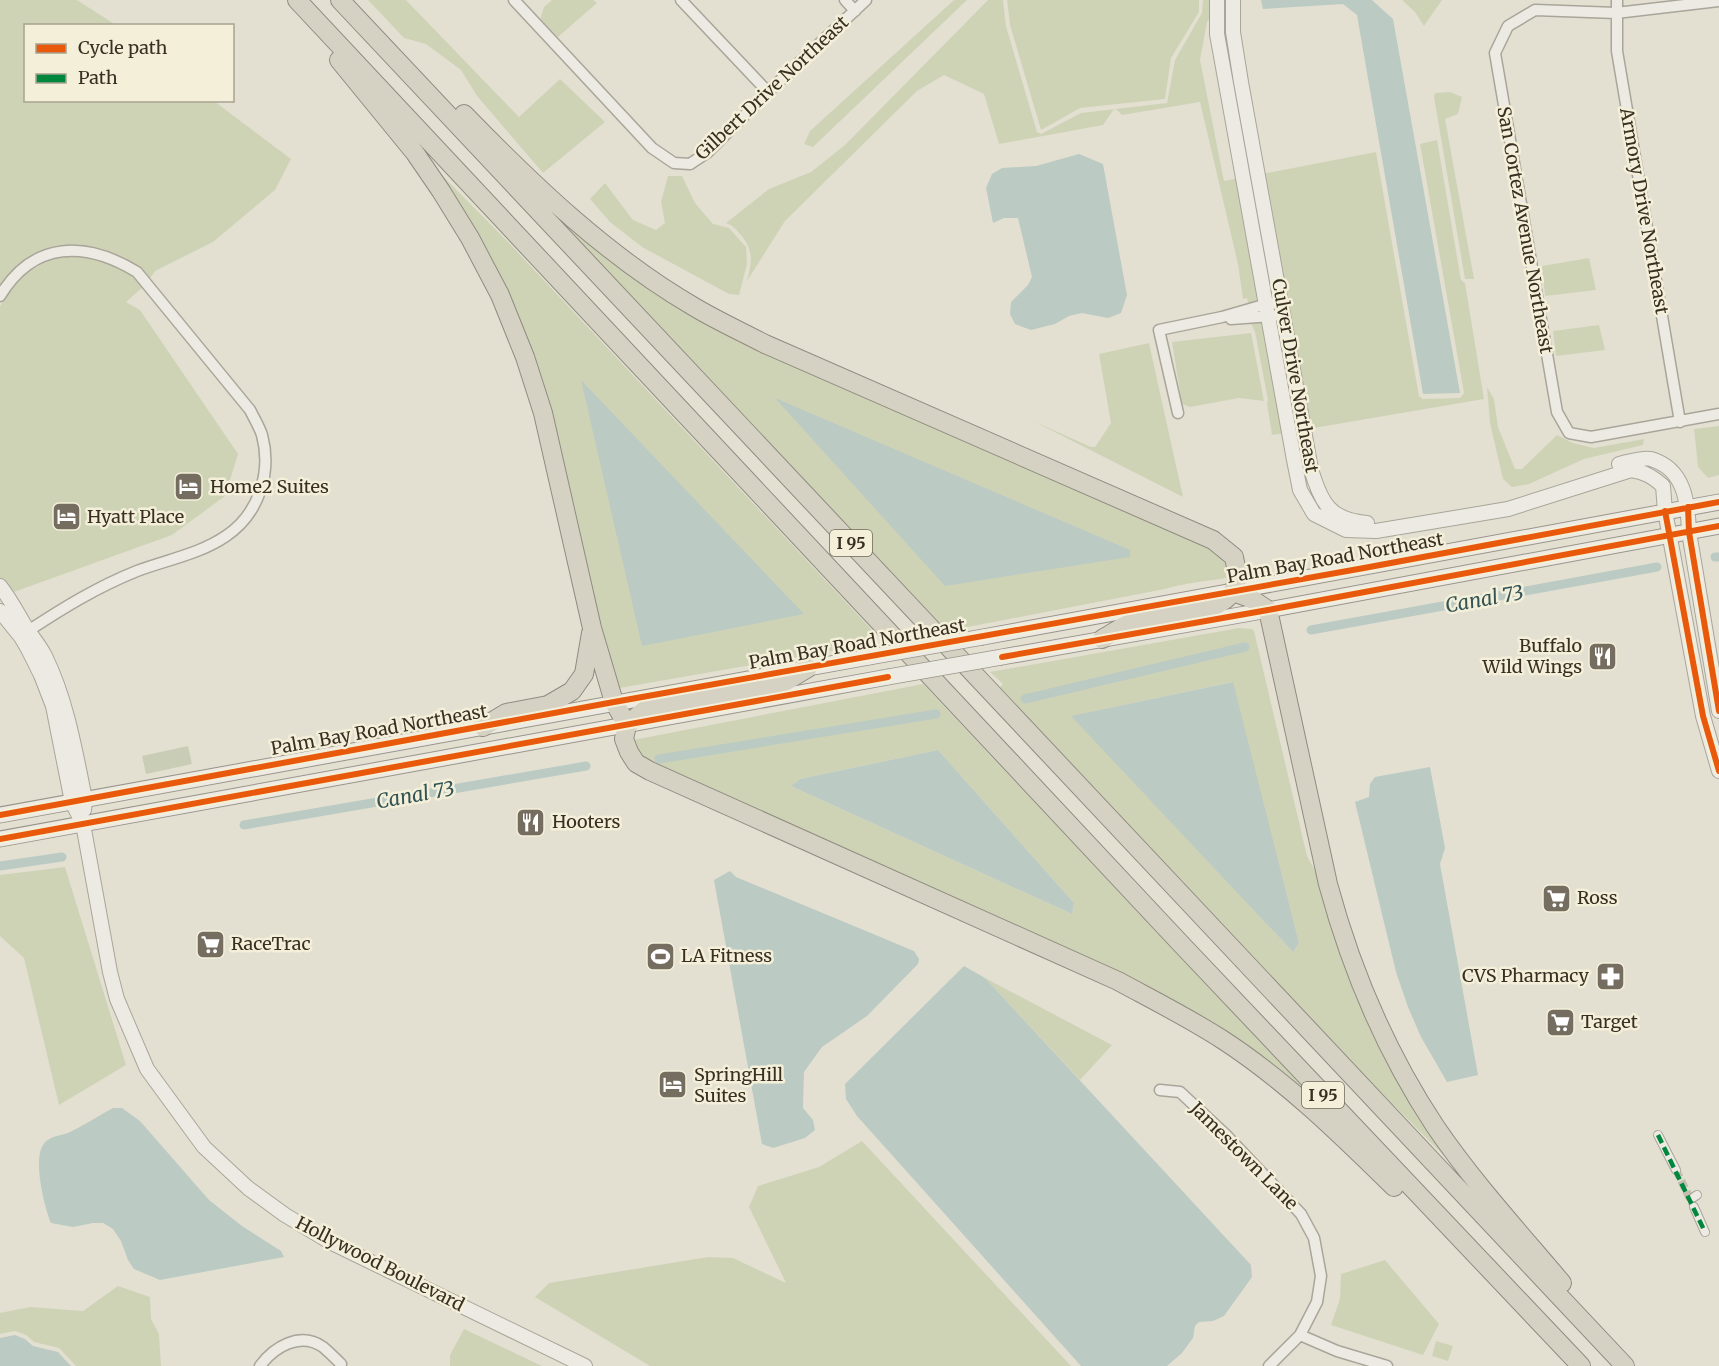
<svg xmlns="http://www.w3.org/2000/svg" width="1719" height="1366" font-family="Merriweather,serif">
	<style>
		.green { fill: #cfd3b6; fill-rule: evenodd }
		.cemetery { fill: #cacdb5 }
		.water { fill: #bbcac3 }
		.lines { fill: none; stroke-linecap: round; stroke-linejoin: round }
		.canal { stroke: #bbcac3; stroke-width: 9 }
		.pedestrian-tunnel { stroke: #c1bdaf; stroke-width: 8; stroke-dasharray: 8 4; stroke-linecap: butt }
		.pedestrian-casing { stroke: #a9a59a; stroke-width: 10 }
		.minor-casing { stroke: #a9a59a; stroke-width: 13 }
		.tertiary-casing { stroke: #a9a59a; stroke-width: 16 }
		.secondary-casing { stroke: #99958a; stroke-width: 17 }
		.motorway-casing { stroke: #8f8b81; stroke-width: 20 }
		.pedestrian { stroke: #eceae2; stroke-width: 8 }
		.minor { stroke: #eceae2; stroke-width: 10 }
		.tertiary { stroke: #eceae2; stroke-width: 14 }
		.secondary { stroke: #eceae2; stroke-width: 15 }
		.motorway { stroke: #d6d2c3; stroke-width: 18 }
		.secondary-bridge-casing { stroke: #99958a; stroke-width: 17; stroke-linecap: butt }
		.secondary-bridge { stroke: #eceae2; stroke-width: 15 }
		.quiet { stroke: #00873e; stroke-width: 4.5; stroke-dasharray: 9 4.5; stroke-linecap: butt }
		.cycleway-casing { stroke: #f3efd9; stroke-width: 10 }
		.cycleway { stroke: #e8590c; stroke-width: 6 }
		.labels { text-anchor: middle; stroke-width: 5; stroke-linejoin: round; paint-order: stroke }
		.shield { fill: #f3efd9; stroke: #706959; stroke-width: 1.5 }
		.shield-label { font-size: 16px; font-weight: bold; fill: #382f22 }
		.street-label { font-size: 18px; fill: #382f22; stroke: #f3efd9 }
		.poi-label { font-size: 18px; fill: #382f22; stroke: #f3efd9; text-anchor: start }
		.water-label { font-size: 20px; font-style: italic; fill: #335456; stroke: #f3efd9 }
	</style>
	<rect width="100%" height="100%" fill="#e3e0d2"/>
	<path class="green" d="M0,0H77L116,25L26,26V100L214,101L291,159L275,190L213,242L155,271L149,280C130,257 100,246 70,246C64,246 57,245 51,247C33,253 10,271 0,287Z
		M368,0H406L519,117L560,79L605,122L543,173L477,96L461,70L426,44L404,38Z
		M552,0H593L597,3L558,37L540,20L544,7Z
		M954,0H967L813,147L804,144L810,131Z
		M988,0H1003L1006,26L1037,132L1041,134L1081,113L1167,103L1175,60L1202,13L1203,0H1213V14L1207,22L1200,60L1224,181L1239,178L1262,300L1248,304L1247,298L1243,299L1238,264L1200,102L1122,115L1117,110L1114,109L1103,125L999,144L984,94L944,75L917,91L785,221L747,281C752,262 754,251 741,235C736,230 733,225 726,223L769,189L811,172L845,145Z
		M1007,0H1199V12L1171,58L1165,99L1080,108L1041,130L1010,25Z
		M1402,0H1442L1424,26L1415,12Z
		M1450,92L1462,97L1458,114L1445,119L1474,279H1465L1434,97L1435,93Z
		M1437,140L1461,280L1465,283L1484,399L1308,429L1262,174L1376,152L1419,396L1423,399L1460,398L1464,393L1420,144Z
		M421,154L508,242L872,630L869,634L877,643L614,689L573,500L561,478L542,397Z
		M668,176H682L695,203L713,224L729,228L746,247L747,264L739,295L729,294L642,247L610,222L590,199L605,183L633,220L656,230L665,223L661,202Z
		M553,213L646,281L1217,552L1225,563L1227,578C1207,581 1183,583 1165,589L947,631Z
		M86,256C108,263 128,268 143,287L126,302L140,310L238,454L225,496L172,535L11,593L0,579V306L11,288L26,273L55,257Z
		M1589,258L1596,290L1545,296L1542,266Z
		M1265,321L1285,433L1272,435L1267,404L1268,400L1255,332L1251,323Z
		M1599,325L1605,350L1556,356L1553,331Z
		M1251,333L1264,401L1239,398L1190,407L1182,404L1172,342Z
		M1149,343L1183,497L1033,421L1091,447H1095L1111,423L1099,354Z
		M1487,387L1494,399L1498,427L1515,469H1522L1557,435L1573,443L1594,448L1644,439L1643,445L1584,459L1529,484L1512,487L1503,479L1490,423Z
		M1719,426V475L1708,478L1698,467L1694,429Z
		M1239,628L1252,629L1254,631L1307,856L1325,888L1330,908L1461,1173L1372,1083L1000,687L1003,684L990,672ZM1232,682L1299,943L1293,952L1072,716Z
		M923,684L1330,1116L1242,1050L651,763L638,753L633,740ZM938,750L1074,903L1072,914L791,786L800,779Z
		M65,867L126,1065L59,1105L24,958L0,936V875Z
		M985,978L1112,1045L1080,1080Z
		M862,1141L1071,1366H650L535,1297L549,1283L708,1257L733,1258L786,1283L749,1207L758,1186L819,1167Z
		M1385,1260L1439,1324L1423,1355L1331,1325L1340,1299L1341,1274Z
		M118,1286L150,1297L151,1319L159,1334L161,1366H76L59,1348L34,1342L26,1335L15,1331L0,1334V1313L30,1307L83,1311Z
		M464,1329L542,1366H450V1355Z
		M1436,1341L1453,1346L1448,1361L1432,1356Z"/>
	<path class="cemetery" d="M188,746L192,764L146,774L142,756Z"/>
	<path class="water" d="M1261,0H1372L1393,19L1460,393L1423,394L1357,15L1343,4L1263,9Z
		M1079,154L1103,164L1127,295L1121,313L1108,318L1082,313L1069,316L1055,324L1031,330L1015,324L1010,314L1011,302L1028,285L1032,277L1018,218H1004L993,223L986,188L992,174L1002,168L1036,166Z
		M581,380L804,614L642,646Z
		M775,398L1130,550V557L945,586Z
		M1233,682L1299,943L1293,952L1071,716Z
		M938,750L1074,903L1072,914L791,786L800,779Z
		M1430,767L1445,848L1440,864L1478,1075L1447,1082L1421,1037L1408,1007L1396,972L1355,802L1369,797L1370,784L1375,777Z
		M730,871L736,877L914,951L919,959L918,964L867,1016L822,1047L804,1072L803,1108L813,1120L815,1130L805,1138L773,1148L762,1144L714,880Z
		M964,966L985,978L1251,1265L1252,1277L1224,1316L1213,1321L1199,1322L1195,1326L1193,1338L1182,1353L1167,1366H1081L857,1116L846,1099L845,1084Z
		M113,1108H122L140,1121L209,1200L242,1226L281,1251L284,1257L160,1280L134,1269L128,1260L121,1241L113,1229L103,1223H93L73,1227L51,1223C44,1206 33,1160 43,1145C49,1136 59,1136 68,1133C83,1126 98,1116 113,1108Z
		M15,1335L25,1339L33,1346L58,1352L71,1366H0V1338Z"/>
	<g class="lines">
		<path class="canal" d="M1715,557H1719
			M1311,630L1657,567
			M1025,699L1245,647
			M659,759L936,714
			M244,825L586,766
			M0,866L62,857"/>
		<path class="pedestrian-tunnel" d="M1676,1170L1694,1207"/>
		<defs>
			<path id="pedestrian" d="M1658,1135L1676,1170
				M1694,1197L1697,1195
				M1694,1207L1705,1232"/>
			<path id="minor" d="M514,0L652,148L674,163L690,164L708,152L768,92L866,0
				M681,0L768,92
				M845,0L855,11
				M1617,0V51L1680,422
				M1719,1L1616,13L1535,10L1508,26L1495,53L1557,412L1569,433L1591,437L1719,414
				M0,296C34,240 86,241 137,272L250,410C254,418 259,426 262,435C272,472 259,514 226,536C200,554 166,560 137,571C97,587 63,608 28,631
				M1231,319L1284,315
				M1178,413L1159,330L1222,317L1267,304L1282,302
				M1160,1090L1180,1092L1226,1135L1301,1214L1314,1238L1321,1276L1317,1302L1300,1335L1269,1366
				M1300,1335L1337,1351L1387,1366
				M260,1366C274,1347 300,1331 323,1347C329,1352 335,1358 341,1364"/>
			<path id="tertiary" d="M1217,0V34L1294,460L1300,490L1314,514L1346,530L1376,531L1508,509L1631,470C1645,472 1653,477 1663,486L1665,511L1703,716L1719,771
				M1233,0V32L1241,82L1311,469C1321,503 1330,520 1367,523
				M1619,464C1628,462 1643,457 1651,459C1685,469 1688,503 1689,532L1719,711
				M0,586C11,600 18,614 27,629C33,638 40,646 45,656C67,701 75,750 85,799L84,810
				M0,611L21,637L28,649L41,675L53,706L72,802L83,824L110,972L117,999L147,1069L204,1147L248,1188L285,1215L330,1242L585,1366"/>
			<path id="secondary" d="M983,637L1719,502
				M1002,657L1268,610L1719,526
				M0,815L869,657
				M0,839L888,677"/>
			<path id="motorway" d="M297,0L1182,945L1581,1366
				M340,0L1625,1366
				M339,60L415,153L441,191L470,238L500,295L525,357L543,413L592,628L614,702L627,725
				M464,114C534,186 608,257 696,308C718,321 742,332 765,344L1213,540L1234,557C1235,564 1238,573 1237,580C1231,620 1158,612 1130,623C1121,627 1111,634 1102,639
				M1233,592L1250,598L1268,610L1328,884C1351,969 1386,1052 1435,1126C1473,1182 1519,1232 1562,1283
				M808,668L783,683L646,709L627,725L624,739L629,752L636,763L650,771L1118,981C1153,1000 1189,1018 1223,1040C1286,1081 1340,1134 1394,1187
				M483,727L506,713L548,705L572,691L584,674L591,633"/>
		</defs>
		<use href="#pedestrian" class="pedestrian-casing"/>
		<use href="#minor" class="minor-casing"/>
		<use href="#tertiary" class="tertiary-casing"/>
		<use href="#secondary" class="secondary-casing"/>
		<use href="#motorway" class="motorway-casing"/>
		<use href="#pedestrian" class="pedestrian"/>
		<use href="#minor" class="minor"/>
		<use href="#tertiary" class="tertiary"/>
		<use href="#secondary" class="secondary"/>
		<use href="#motorway" class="motorway"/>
		<defs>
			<path id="secondary-bridge" d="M869,657L983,637
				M888,677L1002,657"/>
		</defs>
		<use href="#secondary-bridge" class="secondary-bridge-casing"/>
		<use href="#secondary-bridge" class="secondary-bridge"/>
		<path class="quiet" d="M1658,1135L1705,1232"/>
		<defs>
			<path id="cycleway" d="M1688,507L1689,532L1719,711
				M1665,511L1703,716L1719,771
				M1002,657L1268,610L1719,526
				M0,815L614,702L1364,568L1719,502
				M0,839L888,677"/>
		</defs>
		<use href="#cycleway" class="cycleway-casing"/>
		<use href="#cycleway" class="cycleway"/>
	</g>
	<defs>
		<symbol id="hotel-square" viewBox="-11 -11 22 22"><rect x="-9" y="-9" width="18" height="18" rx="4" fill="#746d60" stroke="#f3efd9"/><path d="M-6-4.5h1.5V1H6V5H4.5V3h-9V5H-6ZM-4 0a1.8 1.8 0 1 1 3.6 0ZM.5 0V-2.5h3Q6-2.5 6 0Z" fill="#fff"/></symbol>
		<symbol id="restaurant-square" viewBox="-11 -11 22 22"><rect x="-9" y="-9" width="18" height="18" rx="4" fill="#746d60" stroke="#f3efd9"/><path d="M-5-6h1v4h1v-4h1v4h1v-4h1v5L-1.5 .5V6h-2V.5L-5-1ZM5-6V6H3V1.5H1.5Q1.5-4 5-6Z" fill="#fff"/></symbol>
		<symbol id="supermarket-square" viewBox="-11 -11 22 22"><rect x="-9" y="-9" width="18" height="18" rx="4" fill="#746d60" stroke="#f3efd9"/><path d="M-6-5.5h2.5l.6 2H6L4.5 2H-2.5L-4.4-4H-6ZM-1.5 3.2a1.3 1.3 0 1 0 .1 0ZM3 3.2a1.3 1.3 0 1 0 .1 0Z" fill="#fff"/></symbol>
		<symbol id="stadium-square" viewBox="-11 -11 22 22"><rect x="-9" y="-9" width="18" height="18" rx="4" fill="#746d60" stroke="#f3efd9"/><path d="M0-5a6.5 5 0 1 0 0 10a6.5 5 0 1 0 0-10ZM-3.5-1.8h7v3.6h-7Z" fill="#fff"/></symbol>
		<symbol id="pharmacy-square" viewBox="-11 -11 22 22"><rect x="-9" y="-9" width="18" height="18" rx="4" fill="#746d60" stroke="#f3efd9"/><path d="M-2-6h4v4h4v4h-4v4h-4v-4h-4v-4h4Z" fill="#fff"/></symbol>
	</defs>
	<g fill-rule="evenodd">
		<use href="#hotel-square" x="172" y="470" width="33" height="33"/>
		<use href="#hotel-square" x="50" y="500" width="33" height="33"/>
		<use href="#restaurant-square" x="1586" y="640" width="33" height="33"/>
		<use href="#restaurant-square" x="514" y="806" width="33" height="33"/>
		<use href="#supermarket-square" x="1540" y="882" width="33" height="33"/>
		<use href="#supermarket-square" x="194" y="928" width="33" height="33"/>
		<use href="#stadium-square" x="644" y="940" width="33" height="33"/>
		<use href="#pharmacy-square" x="1594" y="960" width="33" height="33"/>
		<use href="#supermarket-square" x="1544" y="1006" width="33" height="33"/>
		<use href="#hotel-square" x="656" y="1068" width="33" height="33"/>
	</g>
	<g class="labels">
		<g class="shield">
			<rect x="830" y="530" width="42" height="26" rx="4.5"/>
			<rect x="1302" y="1082" width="42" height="26" rx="4.5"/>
		</g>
		<g class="shield-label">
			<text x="851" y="549">I 95</text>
			<text x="1323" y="1101">I 95</text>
		</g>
		<g class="street-label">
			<text transform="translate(772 88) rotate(-43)" y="6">Gilbert Drive Northeast</text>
			<text transform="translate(1644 211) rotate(80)" y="6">Armory Drive Northeast</text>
			<text transform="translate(1525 230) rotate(80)" y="6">San Cortez Avenue Northeast</text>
			<text transform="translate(1295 376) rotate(80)" y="6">Culver Drive Northeast</text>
			<text transform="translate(1335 558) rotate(-10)" y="6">Palm Bay Road Northeast</text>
			<text transform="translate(857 644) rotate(-10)" y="6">Palm Bay Road Northeast</text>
			<text transform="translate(379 730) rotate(-10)" y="6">Palm Bay Road Northeast</text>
			<text transform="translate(1244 1156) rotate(45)" y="6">Jamestown Lane</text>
			<text transform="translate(380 1264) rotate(27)" y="6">Hollywood Boulevard</text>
		</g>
		<g class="poi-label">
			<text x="210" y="493">Home2 Suites</text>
			<text x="87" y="523">Hyatt Place</text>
			<text x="1582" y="652" text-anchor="end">Buffalo<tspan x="1582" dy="21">Wild Wings</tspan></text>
			<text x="552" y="828">Hooters</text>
			<text x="1577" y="904">Ross</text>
			<text x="231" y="950">RaceTrac</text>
			<text x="681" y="962">LA Fitness</text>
			<text x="1589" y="982" text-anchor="end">CVS Pharmacy</text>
			<text x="1581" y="1028">Target</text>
			<text x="694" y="1081">SpringHill<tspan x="694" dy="21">Suites</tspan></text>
		</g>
		<g class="water-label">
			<text transform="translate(1484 599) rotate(-10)" y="7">Canal 73</text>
			<text transform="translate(415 795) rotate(-10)" y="7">Canal 73</text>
		</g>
	</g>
	<rect x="24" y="24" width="210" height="78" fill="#f3efd9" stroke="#a8a290" stroke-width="1.5"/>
	<rect x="36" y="44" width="30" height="9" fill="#e8590c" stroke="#a8a290" stroke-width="1.5"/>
	<text x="78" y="54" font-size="18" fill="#382f22">Cycle path</text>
	<rect x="36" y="74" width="30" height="9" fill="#00873e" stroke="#a8a290" stroke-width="1.5"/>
	<text x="78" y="84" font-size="18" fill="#382f22">Path</text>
</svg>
